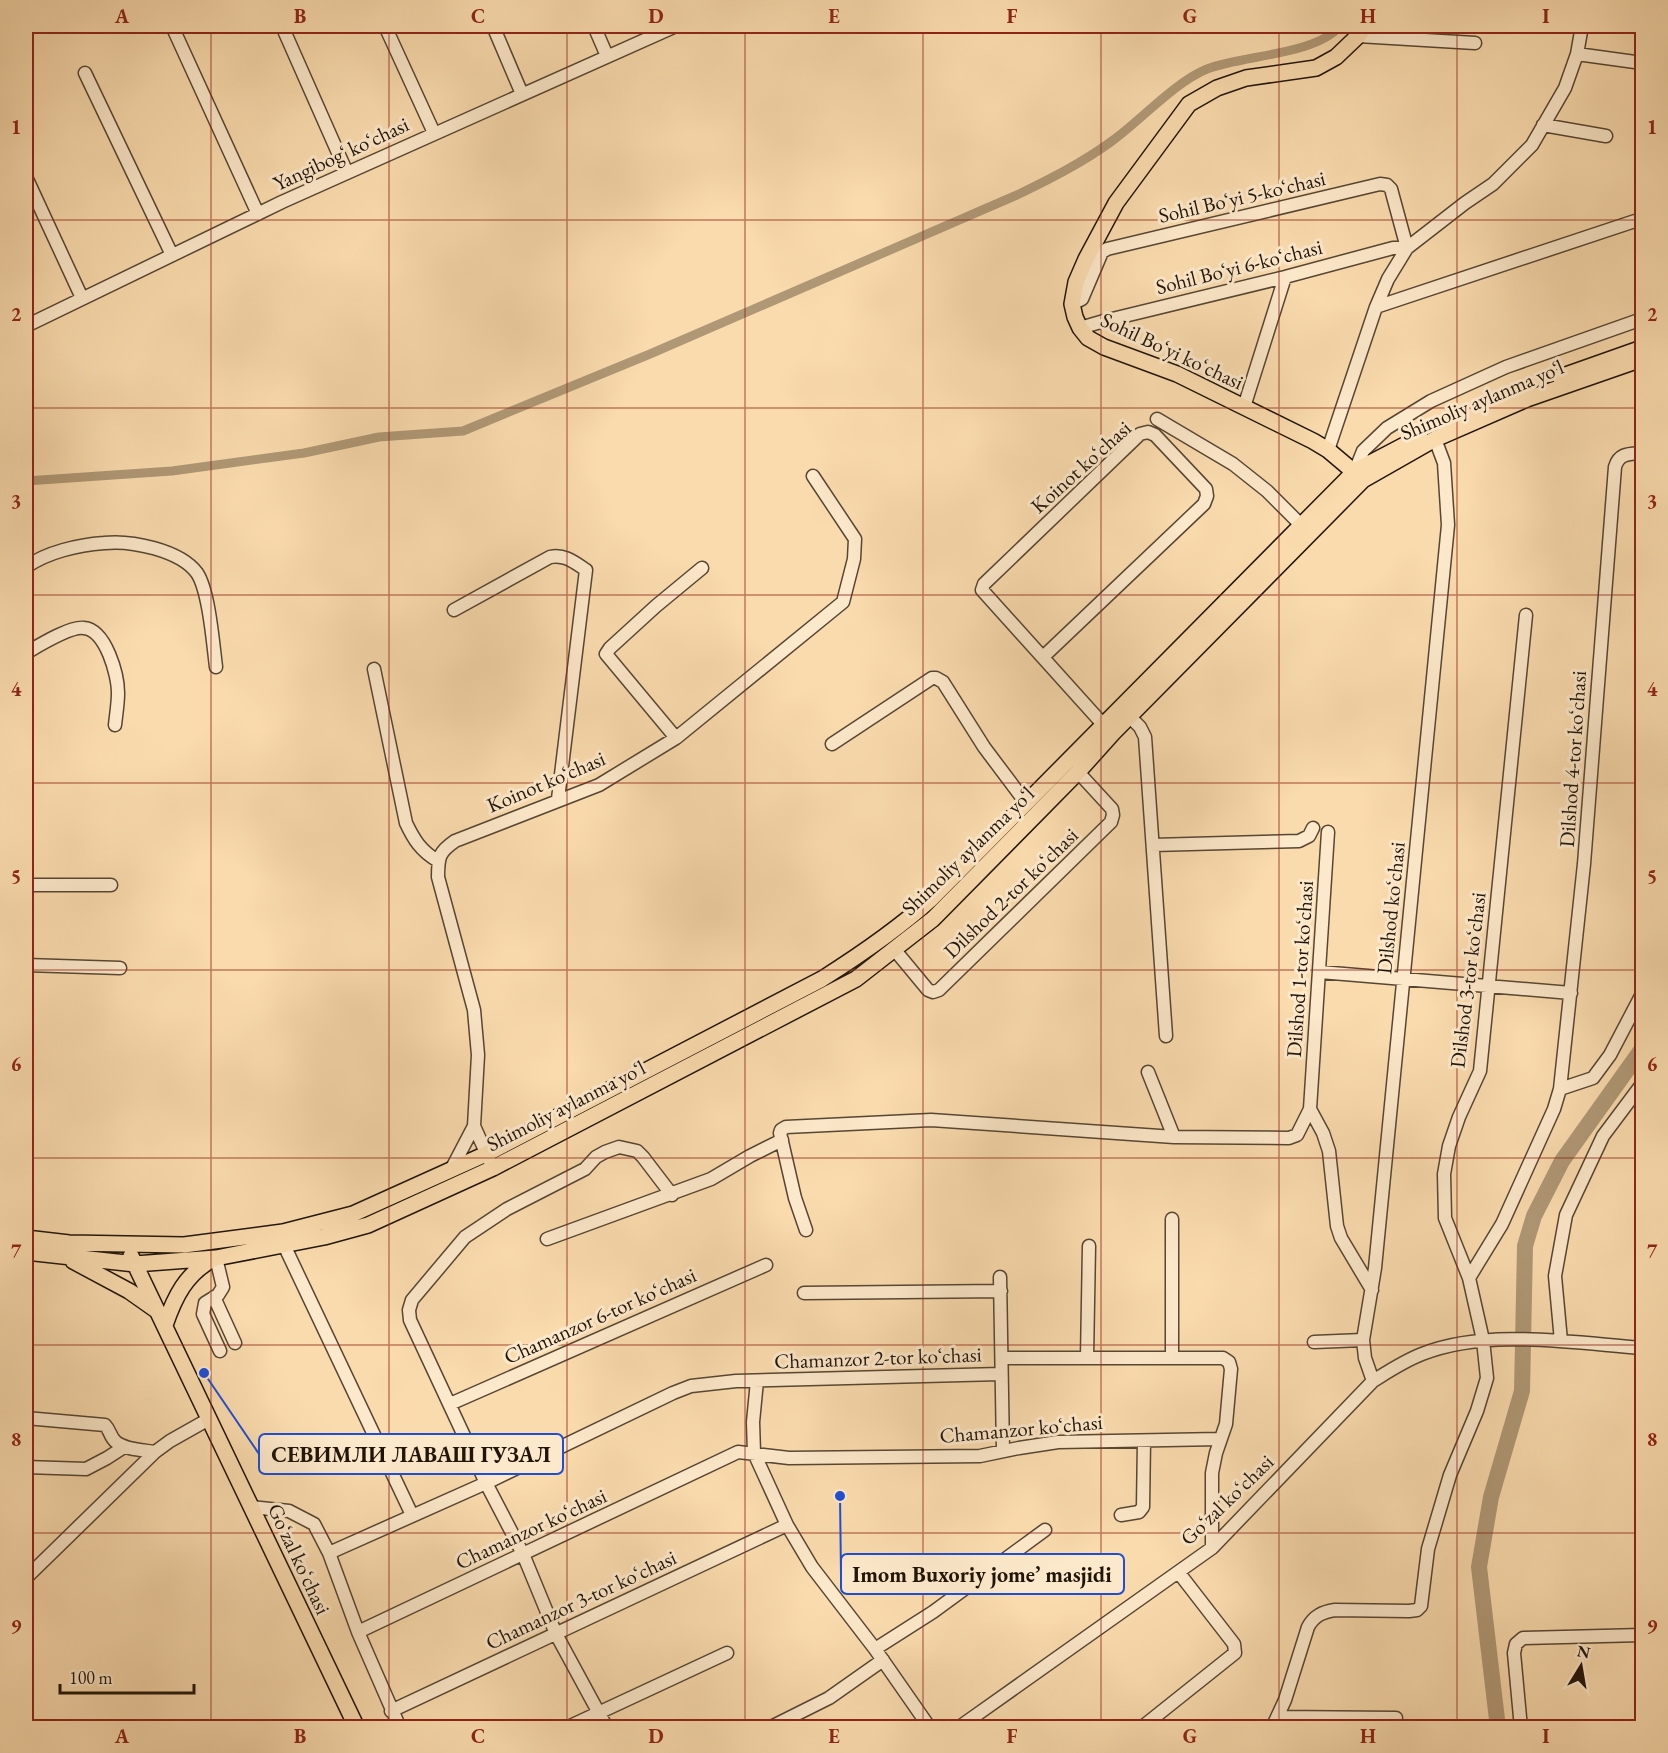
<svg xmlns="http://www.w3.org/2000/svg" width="1668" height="1753" font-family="'EB Garamond',serif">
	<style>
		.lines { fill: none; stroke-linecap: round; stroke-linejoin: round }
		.canal { stroke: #b09876; stroke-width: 9 }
		.river { stroke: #b09876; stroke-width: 16 }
		.minor-casing { stroke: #564633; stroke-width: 15 }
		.major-casing { stroke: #20150a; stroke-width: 18 }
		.minor { stroke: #fce8ca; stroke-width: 12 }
		.major { stroke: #fadbae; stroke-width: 15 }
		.grid { fill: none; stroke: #8f2418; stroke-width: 1.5; stroke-opacity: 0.55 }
		.labels { text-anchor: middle; stroke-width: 6; stroke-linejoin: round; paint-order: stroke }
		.street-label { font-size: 21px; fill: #20150a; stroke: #fce8ca }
		.leader { fill: none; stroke: #1d4ed8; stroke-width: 2 }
		.callout-dot { fill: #1d4ed8; stroke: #fce8ca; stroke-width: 2 }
		.callout { fill: #fce8ca; stroke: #1d4ed8; stroke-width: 2 }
		.callout-label { font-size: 22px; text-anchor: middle; font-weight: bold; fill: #20150a }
		.neatline { fill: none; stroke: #8f2418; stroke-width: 2 }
		.grid-label { font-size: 20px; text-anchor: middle; font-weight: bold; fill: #8f2418 }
	</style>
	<rect width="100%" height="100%" fill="#fadbae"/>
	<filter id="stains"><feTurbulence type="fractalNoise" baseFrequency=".00333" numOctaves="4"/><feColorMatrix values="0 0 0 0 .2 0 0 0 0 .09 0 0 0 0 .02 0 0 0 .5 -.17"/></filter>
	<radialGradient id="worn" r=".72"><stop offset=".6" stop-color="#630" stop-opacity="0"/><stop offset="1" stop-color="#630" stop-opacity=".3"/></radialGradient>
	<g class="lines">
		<path class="canal" d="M26,481L172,471L304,453L379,437L463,431L650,354L1017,195C1050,179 1082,163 1112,141C1141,120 1175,82 1207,69C1243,55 1316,55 1340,26"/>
		<path class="river" d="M1498,1728L1479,1567L1491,1497L1522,1391L1525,1246L1534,1216L1562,1161L1642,1049"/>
		<defs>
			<path id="minor" d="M172,26L258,214
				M282,26L347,173
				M385,26L434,133
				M493,26L522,94
				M594,26L607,56
				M1358,36L1475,43
				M1577,54L1635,62
				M85,73L172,255
				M1543,125L1606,136
				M26,177L82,298
				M1072,304L1082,299L1102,252L1107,249L1380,184L1387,185L1391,189L1407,248H1393L1285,277L1104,321L1080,328
				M1376,307L1635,221
				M26,326L282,202L676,26
				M1244,407L1285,277
				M1157,419L1233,464L1267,491L1301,525
				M1328,450L1376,307L1388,279L1407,248L1465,203L1493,184L1532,145L1565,88L1577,54L1582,26
				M1642,453C1629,454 1619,453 1615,467L1584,864L1560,1089L1593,1078L1610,1055L1642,994
				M1355,471L1363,451L1387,428L1431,401L1506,367L1642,319
				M26,567C47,552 78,545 104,543C131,540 180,550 197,573C209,591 213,643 216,667
				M454,610L550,557C565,554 574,562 586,570L558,799
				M26,653C38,646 70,626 84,628C106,630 118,675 118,693C118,704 116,715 115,725
				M1043,657L1204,504L1207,496L1206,489L1155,435L1148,432L1140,434L984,584L982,590L1109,731
				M374,669L406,823C414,840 421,851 438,861
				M1130,717L1140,727L1145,737L1166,1036
				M676,738L606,654L610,648L656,606L702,568
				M832,744L932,678H936L943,682L984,747L1026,803
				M1153,845L1299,841L1309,836L1313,828
				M26,885H111
				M894,949L928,990L933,992L939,990L1111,822L1113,815L1112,809L1078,772
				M26,965L120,968
				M1320,972L1571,993
				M1148,1072L1174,1137
				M1310,1109L1323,1133L1329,1151L1337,1226L1341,1238L1372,1290
				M493,1168L474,1126L478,1055L474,1010L438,877C438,857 439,852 455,841L599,785L676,738L843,602L854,559L855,539L813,476
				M451,1170L474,1126
				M1172,1219V1358
				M806,1230L795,1198L780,1133L781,1130L786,1127L931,1120L1174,1137L1289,1138L1297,1135L1310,1109L1328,832
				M547,1239L711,1179L750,1156L782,1140
				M284,1245L412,1515
				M216,1258L223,1287L218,1295L205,1303L203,1314L220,1351
				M1000,1277L1003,1451
				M1469,1278L1502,1224L1554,1109L1560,1089
				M804,1293L1001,1291
				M214,1297L235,1343
				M1561,1341L1555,1276L1566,1215L1603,1136L1642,1084
				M1314,1342L1363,1340
				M1003,1358H1223L1229,1362L1231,1369L1226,1424L1216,1453L1212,1473V1548
				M1087,1358L1089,1246
				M757,1381L753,1422L754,1453L787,1525L812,1567L875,1649L930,1728
				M1373,1381L1365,1358L1363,1340L1375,1268L1448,525L1444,463L1435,439
				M450,1404L766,1265
				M26,1418L105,1425C110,1430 110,1437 116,1442C126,1450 143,1450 155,1452
				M26,1467L86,1469L107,1458L124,1447
				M252,1507L289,1511L314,1524L329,1553L358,1632L400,1728
				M1121,1515L1139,1512L1143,1507L1144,1441
				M329,1553L486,1483L673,1393L691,1386L736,1381L1000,1374
				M26,1578L155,1452L170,1441L209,1419
				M358,1632L738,1452L789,1458L980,1456L1019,1448L1058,1442L1220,1439
				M875,1649L933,1612L1045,1530
				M391,1711L787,1525
				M1277,1717L1396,1718
				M566,1728L727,1653
				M607,1728L556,1634L523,1554L486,1483L410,1320L409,1310L412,1300L465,1237L507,1209L585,1169L596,1157L605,1152L619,1147L637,1151L643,1157L672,1195
				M769,1728L829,1698L883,1660
				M958,1728L1212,1548L1373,1381C1389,1371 1404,1361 1422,1354C1487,1328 1574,1343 1642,1348
				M1141,1728L1235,1653L1234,1644L1179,1573
				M1272,1728L1285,1700L1308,1627C1314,1616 1322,1612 1335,1610L1409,1611L1417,1610L1421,1606L1428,1549L1450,1475L1477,1411L1487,1378L1483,1340L1469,1278L1445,1218L1444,1174L1449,1146L1459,1117L1480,1071L1526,615
				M1521,1728L1514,1653L1516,1644L1523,1638L1642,1635"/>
			<path id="major" d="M1560,377L1642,348
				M1444,425L1526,389
				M1360,477L1328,450L1313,441L1177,374L1104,347L1088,338L1080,328L1075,317L1072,304L1076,282L1086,259L1116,203L1189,104L1217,88L1246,78L1316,68L1336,57L1358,36L1366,26
				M26,1238L69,1243L184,1245L283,1232L353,1214L486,1154L822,979C860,955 897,930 931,899L1355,471L1420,437
				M26,1252L135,1264L216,1258L324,1237L368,1225L493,1168L856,979L933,919L1078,772L1113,733L1363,480L1435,439L1527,399L1642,359
				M131,1256L357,1728
				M73,1261L129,1291L156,1310
				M165,1325C175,1296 186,1274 213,1259"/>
		</defs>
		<use href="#minor" class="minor-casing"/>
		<use href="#major" class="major-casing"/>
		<use href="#minor" class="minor"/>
		<use href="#major" class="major"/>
	</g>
	<path class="grid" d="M211,26V1728M389,26V1728M567,26V1728M745,26V1728M923,26V1728M1101,26V1728M1279,26V1728M1457,26V1728M26,220H1642M26,408H1642M26,595H1642M26,783H1642M26,970H1642M26,1158H1642M26,1345H1642M26,1533H1642"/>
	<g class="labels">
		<g class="street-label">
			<text transform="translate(341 154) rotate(-25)" y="7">Yangibogʻ koʻchasi</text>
			<text transform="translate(1242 197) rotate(-13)" y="7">Sohil Boʻyi 5-koʻchasi</text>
			<text transform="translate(1239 267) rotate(-14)" y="7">Sohil Boʻyi 6-koʻchasi</text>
			<text transform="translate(1172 351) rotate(25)" y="7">Sohil Boʻyi koʻchasi</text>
			<text transform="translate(1482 400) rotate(-23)" y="7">Shimoliy aylanma yoʻl</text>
			<text transform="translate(1081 467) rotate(-42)" y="7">Koinot koʻchasi</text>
			<text transform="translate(1573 759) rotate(-86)" y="7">Dilshod 4-tor koʻchasi</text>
			<text transform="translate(546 782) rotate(-23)" y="7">Koinot koʻchasi</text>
			<text transform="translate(968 851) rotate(-44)" y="7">Shimoliy aylanma yoʻl</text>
			<text transform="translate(1011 893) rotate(-44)" y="7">Dilshod 2-tor koʻchasi</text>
			<text transform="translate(1391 908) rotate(-84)" y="7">Dilshod koʻchasi</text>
			<text transform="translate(1300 969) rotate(-86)" y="7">Dilshod 1-tor koʻchasi</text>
			<text transform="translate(1468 980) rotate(-83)" y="7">Dilshod 3-tor koʻchasi</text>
			<text transform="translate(566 1106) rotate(-27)" y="7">Shimoliy aylanma yoʻl</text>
			<text transform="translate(600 1316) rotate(-24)" y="7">Chamanzor 6-tor koʻchasi</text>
			<text transform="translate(878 1358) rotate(-2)" y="7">Chamanzor 2-tor koʻchasi</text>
			<text transform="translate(1021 1429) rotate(-5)" y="7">Chamanzor koʻchasi</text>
			<text transform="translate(1227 1500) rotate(-44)" y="7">Goʻzal koʻchasi</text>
			<text transform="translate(531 1529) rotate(-25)" y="7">Chamanzor koʻchasi</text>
			<text transform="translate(299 1559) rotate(65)" y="7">Goʻzal koʻchasi</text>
			<text transform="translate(581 1600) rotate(-25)" y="7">Chamanzor 3-tor koʻchasi</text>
		</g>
	</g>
	<path class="leader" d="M204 1373L259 1454M840 1496L841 1574"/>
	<g class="callout-dot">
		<circle cx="204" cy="1373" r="6"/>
		<circle cx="840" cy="1496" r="6"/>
	</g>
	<g class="callout">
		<rect x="259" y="1434" width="304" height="40" rx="6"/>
		<rect x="841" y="1554" width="283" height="40" rx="6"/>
	</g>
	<g class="callout-label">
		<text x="411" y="1462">СЕВИМЛИ ЛАВАШ ГУЗАЛ</text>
		<text x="982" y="1582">Imom Buxoriy jome’ masjidi</text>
	</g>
	<rect width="1668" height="1753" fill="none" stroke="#fadbae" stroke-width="66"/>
	<g transform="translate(1581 1666) rotate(11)" stroke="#fce8ca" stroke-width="4.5" paint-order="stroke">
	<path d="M0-4.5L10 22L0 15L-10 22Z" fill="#20150a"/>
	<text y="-9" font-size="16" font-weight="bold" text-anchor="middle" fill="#20150a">N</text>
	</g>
	<path d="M60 1684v9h134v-9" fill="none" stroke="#20150a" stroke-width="3"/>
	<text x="69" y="1684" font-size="18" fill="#20150a" stroke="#fce8ca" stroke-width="4.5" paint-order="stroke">100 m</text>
	<rect x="33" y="33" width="1602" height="1687" class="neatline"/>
	<g class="grid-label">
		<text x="122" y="23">A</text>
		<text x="300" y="23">B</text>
		<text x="478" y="23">C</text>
		<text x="656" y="23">D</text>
		<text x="834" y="23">E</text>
		<text x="1012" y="23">F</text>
		<text x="1190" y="23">G</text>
		<text x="1368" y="23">H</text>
		<text x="1546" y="23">I</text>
		<text x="16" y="134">1</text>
		<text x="1652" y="134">1</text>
		<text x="16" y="321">2</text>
		<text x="1652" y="321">2</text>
		<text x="16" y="508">3</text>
		<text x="1652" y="508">3</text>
		<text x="16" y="696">4</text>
		<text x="1652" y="696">4</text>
		<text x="16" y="883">5</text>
		<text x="1652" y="883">5</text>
		<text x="16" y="1071">6</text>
		<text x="1652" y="1071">6</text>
		<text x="16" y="1258">7</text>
		<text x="1652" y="1258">7</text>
		<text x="16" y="1446">8</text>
		<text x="1652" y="1446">8</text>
		<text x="16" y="1633">9</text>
		<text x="1652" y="1633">9</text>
		<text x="122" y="1743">A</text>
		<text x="300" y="1743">B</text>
		<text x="478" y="1743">C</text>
		<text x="656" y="1743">D</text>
		<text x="834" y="1743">E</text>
		<text x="1012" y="1743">F</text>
		<text x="1190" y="1743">G</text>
		<text x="1368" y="1743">H</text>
		<text x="1546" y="1743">I</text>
	</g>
	<rect width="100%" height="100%" filter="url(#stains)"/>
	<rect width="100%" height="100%" fill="url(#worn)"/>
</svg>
